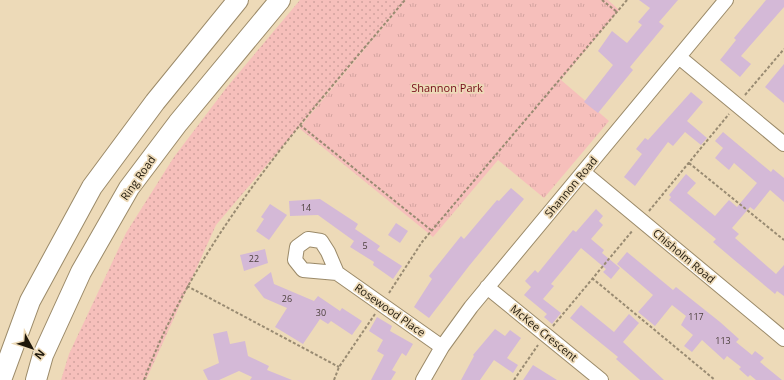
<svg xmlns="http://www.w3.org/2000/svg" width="784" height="380" font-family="'Open Sans',sans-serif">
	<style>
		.grass { fill: url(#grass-dots) }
		.park { fill: url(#park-tufts) }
		.building { fill: #d4b9d7 }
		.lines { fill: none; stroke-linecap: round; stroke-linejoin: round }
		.minor-casing { stroke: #9b8a69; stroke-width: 16 }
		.highway-casing { stroke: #9b8a69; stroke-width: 22 }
		.path { stroke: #998b72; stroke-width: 2; stroke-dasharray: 3 2; stroke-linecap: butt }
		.minor { stroke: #fff; stroke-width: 14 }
		.highway { stroke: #fff; stroke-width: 20 }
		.labels { text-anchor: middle; stroke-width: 3.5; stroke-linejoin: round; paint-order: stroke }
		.number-label { font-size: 9px; fill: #4c403d }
		.park-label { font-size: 11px; fill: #730a17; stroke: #eddab8 }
		.street-label { font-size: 11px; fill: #1e170a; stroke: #eddab8 }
	</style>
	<defs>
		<pattern id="grass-dots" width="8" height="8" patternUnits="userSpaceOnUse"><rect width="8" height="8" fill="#f6bfbb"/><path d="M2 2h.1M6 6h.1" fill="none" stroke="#d2a39f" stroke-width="1.8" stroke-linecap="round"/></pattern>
		<pattern id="park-tufts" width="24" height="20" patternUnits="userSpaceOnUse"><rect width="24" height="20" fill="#f6bfbb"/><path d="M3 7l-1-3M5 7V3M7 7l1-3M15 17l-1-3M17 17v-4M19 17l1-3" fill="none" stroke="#d2a39f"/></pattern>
	</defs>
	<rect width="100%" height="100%" fill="#eddab8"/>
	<path class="grass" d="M300,0H406L216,225L146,380H61L69,354L126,233L174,157L227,87Z"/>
	<path class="park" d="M406,0H608L619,10L561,80L609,121L544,198L498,160L433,237L299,128Z"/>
	<path class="building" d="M639,0H678L659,22L664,26L630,67L633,70L598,113L584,102L613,65L598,51L612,31L627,43L642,25L638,22L650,8Z
		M766,0H784V7L741,56L751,64L740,77L720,60L736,40L734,38Z
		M784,64V103L765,87Z
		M691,92L703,102L687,121L707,138L701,145L685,132L673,146L668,142L635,186L624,177L642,154L636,149L645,138L648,140Z
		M723,132L771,172L773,169L784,178V202L770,190L754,210L750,207L732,228L739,234L735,238L776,274L784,265V296L777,291L775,294L733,259L713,242L716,239L669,200L671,197L669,195L686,174L696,183L687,193L715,216L729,200L737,207L757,183L734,163L729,170L715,158L723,148L715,141Z
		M511,188L524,199L469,266L429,318L414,307L432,279L429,276L461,236L464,239L497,200L499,201Z
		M320,199L358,224L355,229L380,246L377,250L402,266L393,279L373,265L374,262L350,247L354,241L318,215L290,216L289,201Z
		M270,204L287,215L269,240L256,231L264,219L261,217Z
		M596,209L603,216L599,221L603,225L591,239L604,250L602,253L620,268L611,279L603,272L606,269L581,248L551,284L554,286L543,299L561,313L552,324L544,317L547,314L524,295L531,287L525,281L535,270L538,273L573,230L576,232Z
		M396,223L408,231L400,243L388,235Z
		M265,249L268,263L244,271L240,255Z
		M627,252L673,290L676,287L720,322L739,339L736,342L752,355L755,351L764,358L760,362L782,380H756L750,375L748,377L739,369L741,367L727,356L724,360L702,340L692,352L684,346L693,335L681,325L686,316L672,305L655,326L638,312L653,295L617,264Z
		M271,272L274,284L314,301L318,296L340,311L342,308L362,321L352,335L331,321L328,324L320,319L303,344L275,327L287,308L264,298L254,285Z
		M581,305L614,332L629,314L639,323L623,342L664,380H640L616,359L618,357L570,318Z
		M377,317L392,326L390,331L413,344L406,356L402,353L392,370L396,372L391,380H371L384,355L377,351L383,340L369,331Z
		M495,329L505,336L510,330L521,338L507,358L518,365L513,373L494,360L480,380H461L474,356L473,355Z
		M227,331L230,344L245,341L248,356L269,366L267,370L292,380H250L252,377L239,371L219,380H208L203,370L219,363L213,334Z
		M533,365L557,380H523Z"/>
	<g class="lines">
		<defs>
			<path id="minor" d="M679,57L784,144
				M583,172L784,339
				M308,239L321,241L328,252L337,273L303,270L295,260L297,247Z
				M337,273L442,347
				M487,287L601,380
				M423,380L442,347L471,307L726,0"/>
			<path id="highway" d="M1,380L30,301L92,187L155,102L238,0
				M36,380L43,355L81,272L129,188L178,123L280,0"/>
		</defs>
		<use href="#minor" class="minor-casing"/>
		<use href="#highway" class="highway-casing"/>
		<path class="path" d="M602,0L617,12
			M745,95L784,49
			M300,125L431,230
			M689,163L784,240
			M649,211L729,114
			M592,278L715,380
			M187,286L339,367
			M389,293L422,242L627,0
			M553,326L633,230
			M144,380C199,234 306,117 405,0
			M334,380L339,367L375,314
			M514,380L538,345"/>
		<use href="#minor" class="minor"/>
		<use href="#highway" class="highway"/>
	</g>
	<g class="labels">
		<g class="number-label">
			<text x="306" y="211">14</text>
			<text x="365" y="249">5</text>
			<text x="254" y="262">22</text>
			<text x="287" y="302">26</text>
			<text x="321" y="316">30</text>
			<text x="696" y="320">117</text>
			<text x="723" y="344">113</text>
		</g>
		<g class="park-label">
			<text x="447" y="92">Shannon Park</text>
		</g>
		<g class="street-label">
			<text transform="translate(138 178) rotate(-55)" y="4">Ring Road</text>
			<text transform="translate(571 187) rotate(-50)" y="4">Shannon Road</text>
			<text transform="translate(684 256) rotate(40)" y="4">Chisholm Road</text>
			<text transform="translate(390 310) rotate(35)" y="4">Rosewood Place</text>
			<text transform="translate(544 333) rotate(39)" y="4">McKee Crescent</text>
		</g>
	</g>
	<g transform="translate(32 348) rotate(130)" stroke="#eddab8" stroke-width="3" paint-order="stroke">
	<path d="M0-3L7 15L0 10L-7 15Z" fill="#1e170a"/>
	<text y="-6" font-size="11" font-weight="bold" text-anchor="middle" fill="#1e170a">N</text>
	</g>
</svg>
